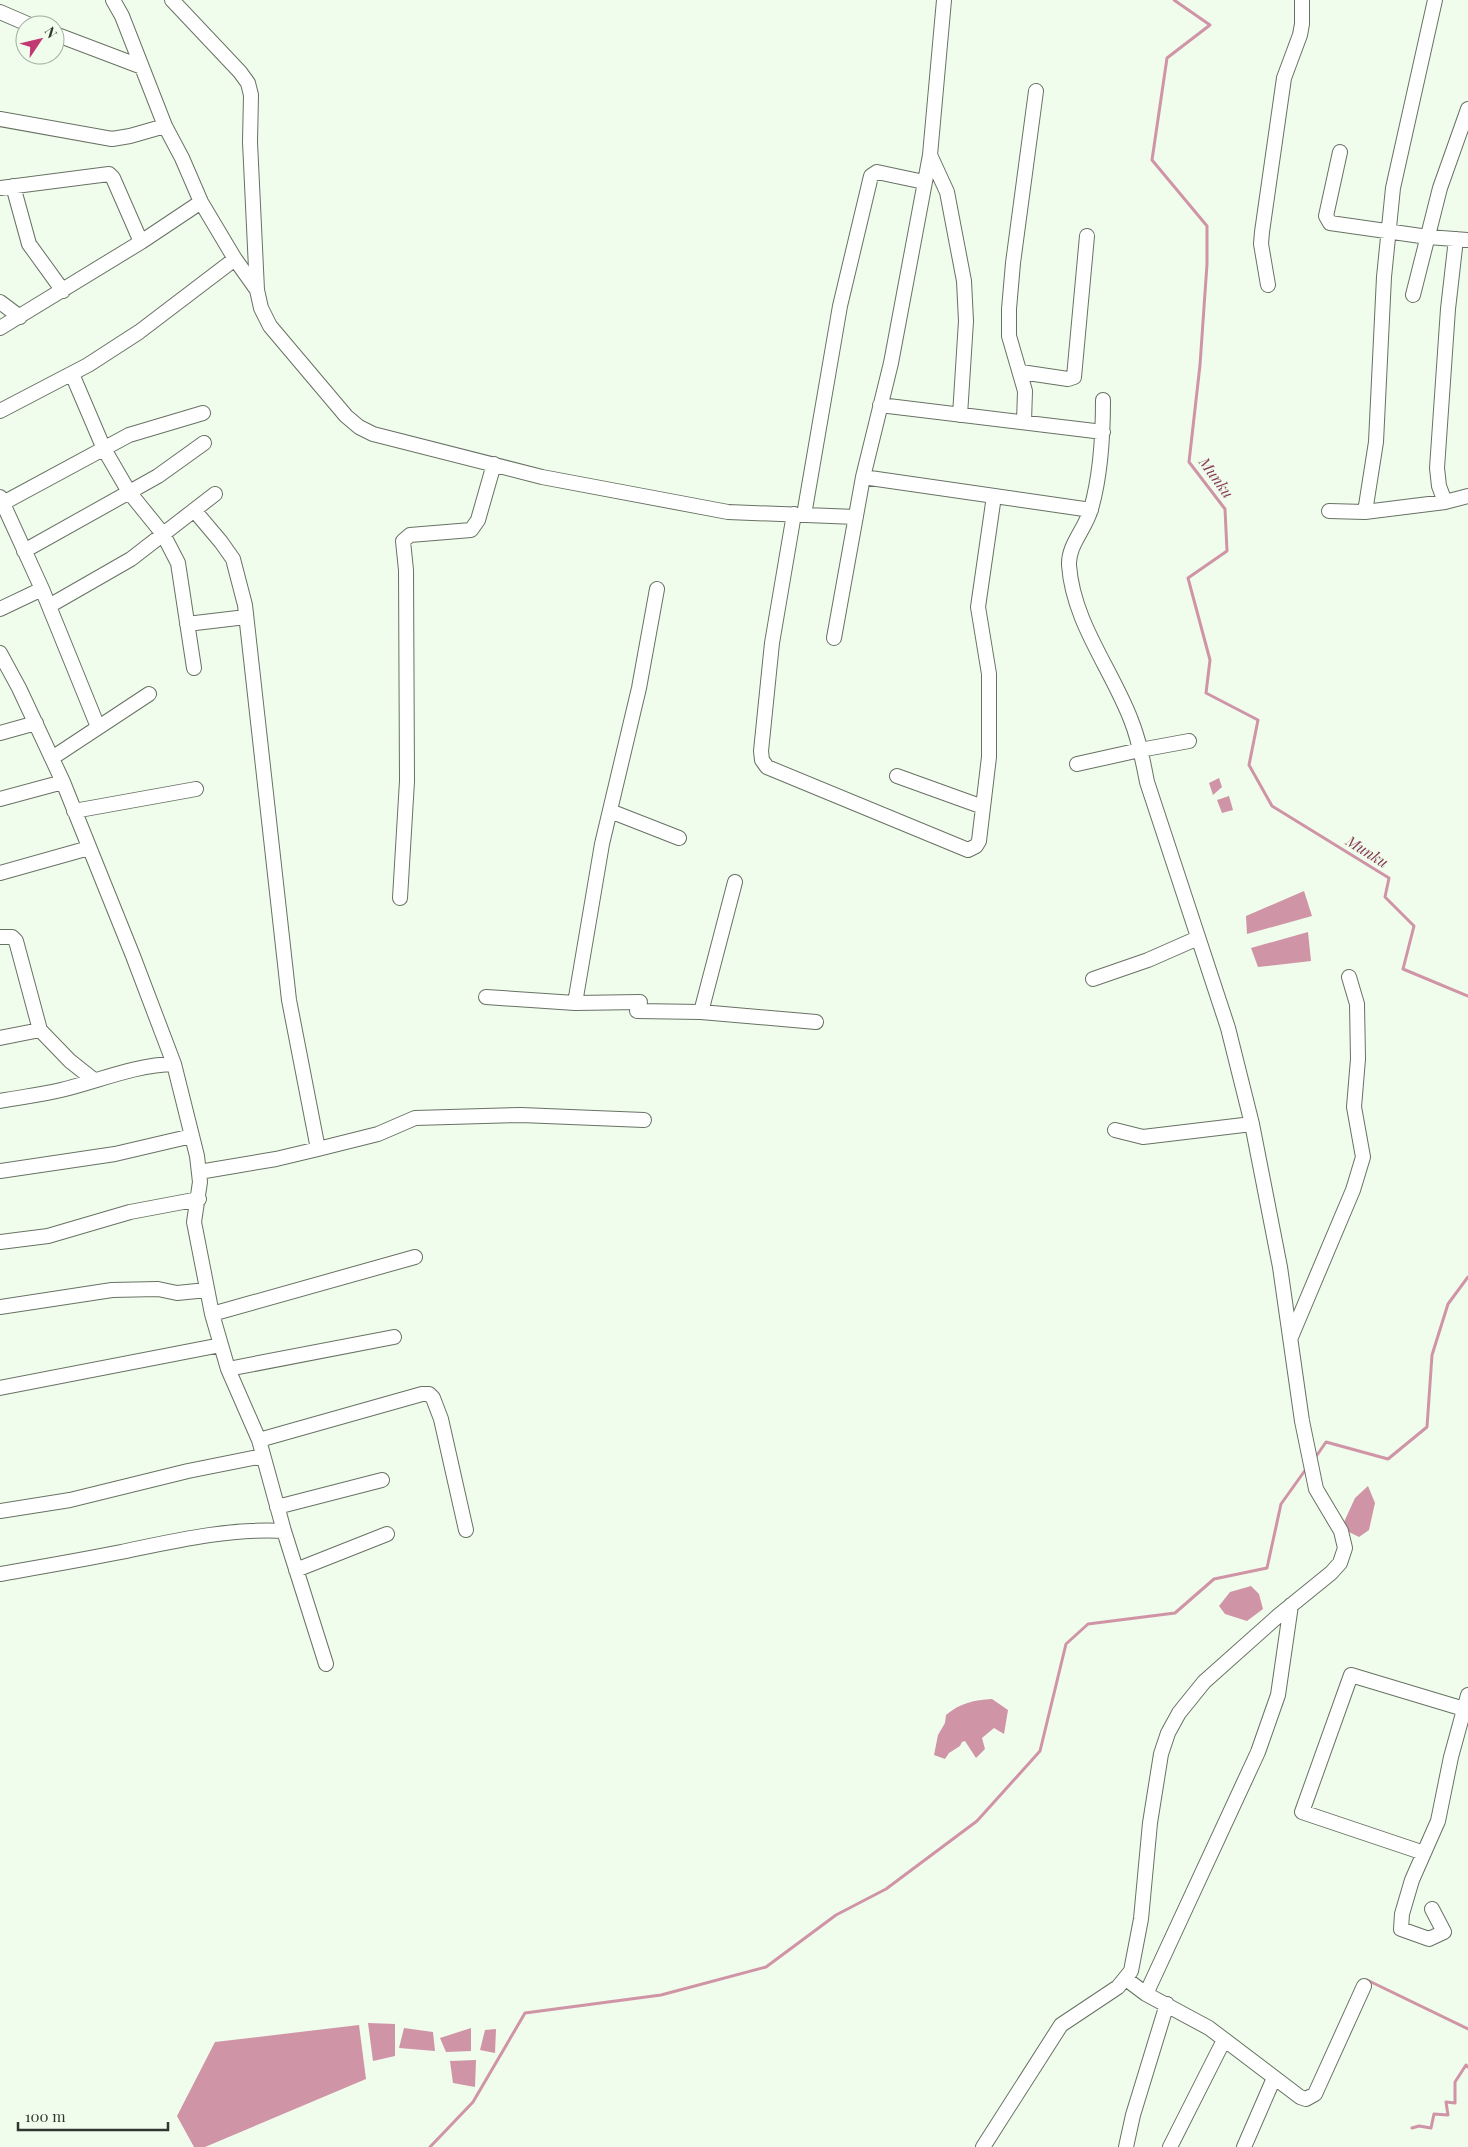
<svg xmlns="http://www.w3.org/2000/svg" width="1468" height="2147" font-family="'Playfair Display',serif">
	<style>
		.water { fill: #d094a7 }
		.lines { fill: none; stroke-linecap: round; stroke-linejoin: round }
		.stream { stroke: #d094a7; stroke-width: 3 }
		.minor-casing { stroke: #687264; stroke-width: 16 }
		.minor { stroke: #fff; stroke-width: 14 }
		.labels { text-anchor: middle; stroke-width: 5; stroke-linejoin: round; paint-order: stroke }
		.water-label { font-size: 15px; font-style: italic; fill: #843a55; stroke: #f0fcec }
	</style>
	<rect width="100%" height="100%" fill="#f0fcec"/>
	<path class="water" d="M1219,778L1222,787L1213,795L1209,783Z
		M1229,796L1233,810L1222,813L1217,800Z
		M1304,891L1312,916L1247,934L1246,916Z
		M1308,932L1311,961L1258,967L1251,948Z
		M1368,1486L1375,1503L1369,1530L1359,1537L1349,1532L1344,1522L1355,1498Z
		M1251,1586L1259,1594L1263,1609L1247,1621L1225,1614L1219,1606L1230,1592Z
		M992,1699L1008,1710L1004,1734L994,1728L982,1738L985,1749L976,1758L965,1741L962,1742L960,1746L949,1753L945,1759L934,1755L938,1735L945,1723L946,1715C960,1703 974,1700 992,1699Z
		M368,2023L395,2024V2056L373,2061Z
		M359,2025L366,2079L205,2147H194L177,2116L215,2042Z
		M404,2028L433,2032L435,2051L399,2048Z
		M471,2028V2051L446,2052L440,2038Z
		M496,2029L495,2053L480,2050L485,2030Z
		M476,2060L475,2087L453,2083L450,2061Z"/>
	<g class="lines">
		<path class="stream" d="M1174,0L1210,25L1167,58L1152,160L1207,226V264L1200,365L1189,462L1225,509L1227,551L1188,578L1210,660L1206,693L1258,720L1249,765L1272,806L1389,878L1385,897L1414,926L1403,969L1468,996
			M1315,1458L1326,1442L1388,1459L1427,1427L1432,1355L1448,1304L1468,1277
			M1367,1980L1468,2029
			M1412,2128L1419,2126L1431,2128L1434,2114L1448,2115L1446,2102L1455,2103V2082L1466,2065L1468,2067
			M430,2147L473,2102L525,2013L661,1995L766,1967L836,1915L886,1889L977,1821L1040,1751L1066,1644L1088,1624L1175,1613L1214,1579L1267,1568L1281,1504L1306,1469"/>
		<defs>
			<path id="minor" d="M113,0L122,16L165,126L182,158L201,202L235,259L257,290
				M172,0L240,72L248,83L251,95L250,142L257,290L261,308L270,326L346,416L359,427L373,434L542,477L728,512L856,517
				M0,12L30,25
				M55,34L142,67
				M0,119L112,139L130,136L165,126
				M1340,152L1326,216L1330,223L1428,237L1468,240
				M930,155L947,192L964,281L966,321L960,415
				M13,186L29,244L63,291
				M0,188L109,174L113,178L141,242
				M1268,285L1261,244L1262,232L1284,78L1300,35L1302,24V0
				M1413,295L1440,188L1468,109
				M0,302L20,317
				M0,328L141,242L201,202
				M1021,372L1068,379L1074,377L1087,236
				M72,374L104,449L129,492L163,534L178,563L194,668
				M880,405L1103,432
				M0,411L88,365L139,332L235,259
				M1024,422L1025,391L1009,336V309L1013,263L1036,91
				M863,477L1091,510
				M0,497L42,589L98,727
				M1445,502L1439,486L1437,468L1448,309L1456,239
				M3,503L129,435L203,413
				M194,510L221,542L233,559L245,605L289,1000L318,1149
				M1329,511L1365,512L1445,502L1468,496
				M1365,512L1376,442L1384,277L1393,188L1435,0
				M794,514L772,643L761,751L762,760L767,767L968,850L976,846L979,841L989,757V674L978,607L994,496
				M804,515L840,306L871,176L877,172L924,182
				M24,551L158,476L204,443
				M49,606L131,559L215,494
				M0,609L42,589
				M187,624L246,617
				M834,638L863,477L891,363L930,155L944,0
				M0,653L19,688L63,782L133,956L174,1064L197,1156L200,1182L194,1222L212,1314L228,1369L259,1440L284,1531L326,1664
				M0,733L36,723
				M52,758L149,694
				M1077,764L1140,750L1189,741
				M897,776L983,807
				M0,799L63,782
				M74,811L196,789
				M610,811L679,838
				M0,873L89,848
				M400,898L407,781L406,570L403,541L410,535L471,530L478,520L494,464
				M0,937H12L16,941L40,1030L70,1061L94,1080
				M1093,979L1148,960L1198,938
				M486,997L575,1003L640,1002
				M575,1003L602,844L639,688L657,589
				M637,1011L701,1012L816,1022
				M701,1012L735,882
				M0,1038L40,1030
				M0,1101C20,1097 41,1095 61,1090C99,1081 134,1065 174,1064
				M1115,1130L1143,1137L1252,1124
				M0,1171L115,1154L192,1136
				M199,1172L276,1159L318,1149L378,1134L415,1118L521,1115L644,1120
				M0,1242L48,1236L130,1212L199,1199
				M0,1307L112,1290L158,1289L177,1293L207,1290
				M212,1314L415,1257
				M1291,1337L1353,1190L1363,1157L1354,1107L1358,1059L1357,1004L1349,977
				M228,1369L394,1337
				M0,1388L221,1345
				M259,1440L422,1394H429L433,1398L441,1419L466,1530
				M277,1507L382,1480
				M0,1511L70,1500L188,1471L263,1456
				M296,1570L387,1534
				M0,1574C40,1567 81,1560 121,1552C174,1541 228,1528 284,1531
				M1424,1853L1302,1812L1351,1675L1464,1709
				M1432,1909L1444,1932L1429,1939L1401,1929L1402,1914L1412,1880L1438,1821L1451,1757L1468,1695
				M1126,1979L1146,1994L1209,2028L1300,2097L1306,2099L1315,2094L1364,1986
				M1146,1994L1258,1752L1278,1695L1291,1605
				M983,2147L1061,2025L1118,1987L1131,1971L1141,1919L1150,1823L1161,1754L1168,1733L1179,1713L1204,1682L1278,1616L1331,1573L1340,1563L1345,1548L1341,1531L1316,1489L1302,1421L1280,1267L1252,1124L1228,1028L1147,782C1143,761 1139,740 1131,720C1111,668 1073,622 1069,565C1068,545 1086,528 1091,509C1101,474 1103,436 1103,400
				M1126,2147L1133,2115L1167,2004
				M1170,2147L1224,2040
				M1244,2147L1274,2078"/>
		</defs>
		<use href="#minor" class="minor-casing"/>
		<use href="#minor" class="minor"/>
	</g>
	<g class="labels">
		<g class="water-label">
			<text transform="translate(1216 478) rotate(54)" y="5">Munku</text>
			<text transform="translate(1367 852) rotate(32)" y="5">Munku</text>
		</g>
	</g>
	<g transform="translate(40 40) rotate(55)"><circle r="24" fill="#f0fcec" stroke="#a4ada1"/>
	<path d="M0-4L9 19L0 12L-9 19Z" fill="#c13872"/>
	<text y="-8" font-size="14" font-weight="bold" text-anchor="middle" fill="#313630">N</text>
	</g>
	<path d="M18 2122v8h150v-8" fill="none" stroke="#313630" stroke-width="2.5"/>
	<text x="25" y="2122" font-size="15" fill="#313630" stroke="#f0fcec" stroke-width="4" paint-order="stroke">100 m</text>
</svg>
